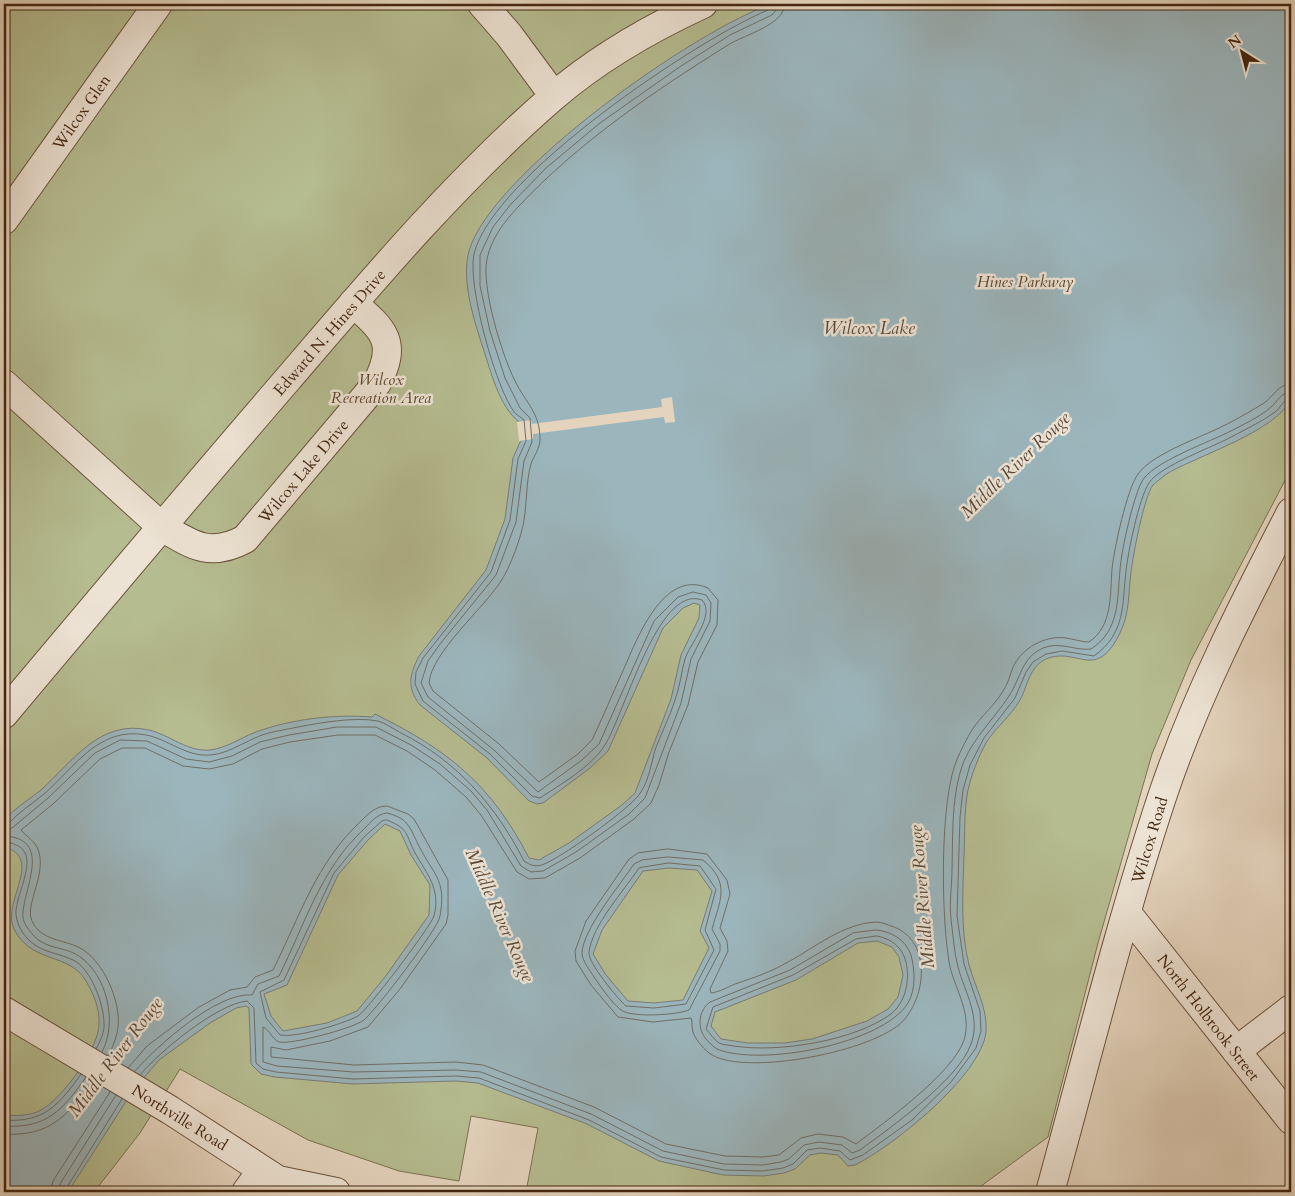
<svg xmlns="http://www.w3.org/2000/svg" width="1295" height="1196" font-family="Cardo,serif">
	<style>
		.green { fill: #b5bc90; stroke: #7c7250 }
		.water { fill: #9bb5bc; stroke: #787c77; fill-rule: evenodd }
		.pier { fill: #e4d4bd }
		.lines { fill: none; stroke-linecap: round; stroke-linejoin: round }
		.shore { stroke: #706e66; stroke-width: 1 }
		.minor-casing { stroke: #6c523b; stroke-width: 30 }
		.minor { stroke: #ede3d4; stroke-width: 28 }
		.labels { text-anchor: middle; stroke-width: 5; stroke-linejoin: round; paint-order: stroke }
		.street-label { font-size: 16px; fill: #442710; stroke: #ede3d4 }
		.park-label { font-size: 16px; font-style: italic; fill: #5b452a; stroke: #ede3d4 }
		.water-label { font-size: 18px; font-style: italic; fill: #5a4a3b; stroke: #ede3d4 }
	</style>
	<rect width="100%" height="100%" fill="#e4d4bd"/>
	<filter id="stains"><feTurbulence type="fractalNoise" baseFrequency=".004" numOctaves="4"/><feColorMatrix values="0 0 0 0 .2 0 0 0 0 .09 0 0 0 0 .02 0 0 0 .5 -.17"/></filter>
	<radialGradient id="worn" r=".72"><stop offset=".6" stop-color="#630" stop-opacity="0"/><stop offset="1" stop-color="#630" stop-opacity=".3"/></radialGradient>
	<path class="green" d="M4,4H1291V469L1191,660L1152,754L1098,943L1048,1137L973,1192H526L538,1128L471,1116L459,1181L399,1171L308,1140L180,1069L140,1133L94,1192H4Z"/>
	<path class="water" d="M772,4H1291V398C1279,431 1195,456 1165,475C1162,478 1156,482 1153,485C1144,497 1133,555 1131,572C1128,595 1130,614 1119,635C1095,682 1077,646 1046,659C1029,667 1028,685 1020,700C1011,716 995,728 986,743C978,758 972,773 968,790C964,811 965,833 964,855C963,891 960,929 969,965C975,987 988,1009 986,1032C981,1076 893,1146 855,1165L848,1166L838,1155L821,1153L810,1155L795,1169L784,1173L764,1176L723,1175L659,1161L587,1124L478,1083L456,1081L353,1084L275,1077L261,1074L251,1064L249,1008L246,1006L236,1008L210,1023L159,1060L132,1092L68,1192H4V1115C16,1116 30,1116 41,1110C62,1099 99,1048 99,1024C100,1009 93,993 86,981C69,952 31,964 14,929C1,902 45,858 4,847V821C14,808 29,800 42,789C73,761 100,719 149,730C170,735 187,752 210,750C227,748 240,738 256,732C291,719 335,714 372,717L375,714C448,750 491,784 529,858L539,860L569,843L622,805L635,793L671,699L681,655L699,618L700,605L694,603L683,608L663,628L608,751L590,768L543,803L537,804L529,801L487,758L420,705C406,687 410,674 419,656L486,570L505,519L513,458L521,440L519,422C499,406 491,372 483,348C474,320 461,281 469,251C491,174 696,29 772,4ZM385,824L400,831L411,855L430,885L429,915L385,977L357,1011L327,1023L283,1031L271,1016L264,994L287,985L338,875L368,840ZM669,868L697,870L712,891L700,931L709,948L683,1000L654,1003L628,1001L606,975L593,954L602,930L643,871ZM877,941L892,947L899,957L903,975L898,997L888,1009L867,1021L812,1039L785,1043H748L721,1039L711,1026L715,1012L796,980L858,943Z"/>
	<path class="pier" d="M672,397L675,422L665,423L664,417L533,434V439L519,441L517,422L531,420L532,424L662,407L661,399Z"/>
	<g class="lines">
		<path class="shore" d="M387,820C409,829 405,833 415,853C427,874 441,889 434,916C431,926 367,1011 358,1016C343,1024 296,1038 280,1035L266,1018L260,992L284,980L334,873L364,837L382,821Z
			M4,824L9,823C19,812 32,804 44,794C75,767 99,726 146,735C168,739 186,757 210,755C226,754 241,744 255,738C265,733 277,731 288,729C312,724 354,716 378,721C385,723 394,729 401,733C457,761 496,806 524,861C530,865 535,867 542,865C561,858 625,812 638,796C648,784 651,765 655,750C661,733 670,717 675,700C680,687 681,673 685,659C689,645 716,615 702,600C657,583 623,721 603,748C589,768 561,784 540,798L532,796L490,754L423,701L415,684L416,672L423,658L491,572L510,520L518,459L526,441L524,420C521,417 518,416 515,413C496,390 467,284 474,254C492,177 696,40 768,10L771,4
			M4,830L12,828L48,798L95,753L120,740L147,741L186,759L209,762L232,756L260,742L289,735L337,727H376L411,745L440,764L471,791L487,810L521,866L531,872L543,871L576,852L629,814L645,798L681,703L691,659L710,621L711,603L706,595L693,592L678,597L654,621L599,744L582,760L538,792L494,750L428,697L421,683L428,661L440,644L496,575L516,522L524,461L532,442L530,418L520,408L505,378L490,331L480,286V255L493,227L511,204L546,168L600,123L681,66L730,35L772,15L776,10L777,4
			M4,836C52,838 25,886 23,912C22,919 25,925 29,930C44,951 62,945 79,956C107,975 118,1022 102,1052
			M4,842C49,846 14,892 16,915C17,922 19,927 23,933C37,953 54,951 73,960C91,968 104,1005 104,1023C105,1031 100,1042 96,1049
			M668,849L707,854L727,880L730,894L720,928L727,941L728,951L710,989L711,993C719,992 728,987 735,984C753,978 771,972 788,962C816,947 842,924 876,922C882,922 888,925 894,927C932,942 926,996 903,1021C875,1051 748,1076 712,1055C705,1051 695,1039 693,1032C691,1026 693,1022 691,1018L653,1022L618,1017L591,985L576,961L575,951L586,921L629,859L638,853Z
			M668,857L703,860C731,883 720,900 712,929L720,944V951L689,1010C677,1015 631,1018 621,1010C611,1002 601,987 594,977C590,970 582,961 582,953C583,929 620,885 634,864L642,860Z
			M669,863L700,866L716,889L705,930L714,950L686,1004L654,1008L626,1006C618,999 587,962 589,952C593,924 623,892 639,868Z
			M876,930C891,931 906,940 911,955C915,970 916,989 908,1003C883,1044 760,1067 717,1049C713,1047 709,1042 706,1039C697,1028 698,1011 710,1002L790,970L853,933Z
			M877,936C892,939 902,947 906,962C910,980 906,1002 891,1014C854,1041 778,1053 734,1046C729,1045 723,1045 719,1043C714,1040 710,1033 706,1029L713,1007L793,975L856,939Z
			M108,1056C113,1047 117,1036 118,1027C121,1001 103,960 80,948C63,939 41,941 32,921C24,904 49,872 37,847C33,840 26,836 21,830L53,804L100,759L122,748H145L183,766L209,769L233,764L262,749L290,742L338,735H375L407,751L435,770L466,797L481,815L517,872L529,879L545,878L580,858L634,819L651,803L659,785L669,752L688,705L698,662L717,625L718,600L708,588C662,568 636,642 622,673C612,695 603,717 592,740L578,754L539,782L499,744L433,691L429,683C431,653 484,608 501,581C510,568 522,535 524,520C527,502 526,481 531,464C534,455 540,449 540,439C540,413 526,403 515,381C502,355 481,287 487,259C491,239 504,222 518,207C579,142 653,92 728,45C746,34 784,25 785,4
			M128,1068L147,1046L199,1007L230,990L247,987L255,977L273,970C300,916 316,863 361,821C369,813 376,806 387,806L408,814L414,819L448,880V915L446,924L400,989L368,1027L330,1041L286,1050L271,1047V1057L354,1065L456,1062L483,1065L594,1107L666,1144L725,1156L763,1157L779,1155L801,1138L818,1134L843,1137L856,1144C884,1123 954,1072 964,1040C972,1014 956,991 950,967C941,922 939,797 958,757C962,748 967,738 972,730C981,716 995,705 1003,691C1008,684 1010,675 1013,667C1022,648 1045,635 1066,638C1074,639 1081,642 1089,642C1113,626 1110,594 1112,569C1114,549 1127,489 1138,474C1154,452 1206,436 1231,422C1242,416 1253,410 1264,403C1274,396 1277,385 1291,384
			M135,1071C157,1046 217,992 252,995L258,984L279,976C305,924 321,868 365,828C371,822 377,814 387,813C411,819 410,830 421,850C436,877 446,882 440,916C439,928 375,1011 364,1020C354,1028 291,1045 279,1042C272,1039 270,1030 263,1027V1062L277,1066L353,1072L456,1070L481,1072L591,1114L663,1151L724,1164L763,1165L781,1162L789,1159L804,1145L819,1142L842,1145L852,1153L860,1150C890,1128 959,1079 971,1044C981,1017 965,993 958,967C954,952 953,934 951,919C949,903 952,886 952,870C953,834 951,794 964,761C975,736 994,719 1009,696C1021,678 1021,658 1043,648C1060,641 1075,651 1091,649C1120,630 1117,600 1120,570C1121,552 1134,492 1144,478C1159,460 1209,442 1231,431C1244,424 1260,417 1271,407C1278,401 1280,393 1291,392
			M140,1075C160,1051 217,1004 247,1001L254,1008L256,1063L263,1069L276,1072L353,1079L456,1076L479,1078L589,1120L661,1157L724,1170L763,1171L783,1168L793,1164L807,1150L820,1148L840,1151L850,1160L863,1155L912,1120L951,1082L976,1048L981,1031L980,1011L964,964L957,916L960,817L963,790L970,765L984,738L1015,698L1026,672L1033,662L1046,654L1062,651L1094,656C1126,633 1122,605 1126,571C1128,552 1139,498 1149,483C1159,466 1216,446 1235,435C1248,428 1263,421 1275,412C1281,408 1283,399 1291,398
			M4,1120C44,1123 59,1105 81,1074
			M4,1126C46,1129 63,1110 86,1077
			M4,1134C49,1137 68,1116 93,1081
			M50,1192L53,1181L110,1092
			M58,1192L60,1184L116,1095
			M64,1192L122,1099"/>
		<defs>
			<path id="minor" d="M482,4L509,35L554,96
				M4,220L158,4
				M4,384L162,527C192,545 210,558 245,539L377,383C398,342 384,330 353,303
				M4,714C98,602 192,490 288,379C371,282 456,181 553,97C597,59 651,28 703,4
				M1127,913L1291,1120
				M4,1011L170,1110L278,1180L336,1192
				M1236,1051L1291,1009
				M246,1192L262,1170
				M1050,1192C1086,1061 1119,927 1162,797C1195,698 1243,605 1291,512"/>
		</defs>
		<use href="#minor" class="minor-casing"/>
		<use href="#minor" class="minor"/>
	</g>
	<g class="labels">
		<g class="street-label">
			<text transform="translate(81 112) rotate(-55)" y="6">Wilcox Glen</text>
			<text transform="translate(329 332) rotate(-49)" y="6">Edward N. Hines Drive</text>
			<text transform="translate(303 471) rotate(-50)" y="6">Wilcox Lake Drive</text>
			<text transform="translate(1149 840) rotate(-73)" y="6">Wilcox Road</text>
			<text transform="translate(1209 1017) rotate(52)" y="6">North Holbrook Street</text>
			<text transform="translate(180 1117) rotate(32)" y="6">Northville Road</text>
		</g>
		<g class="park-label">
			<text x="1025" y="287">Hines Parkway</text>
			<text x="381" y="385">Wilcox<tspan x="381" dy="18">Recreation Area</tspan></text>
		</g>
		<g class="water-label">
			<text x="869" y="334">Wilcox Lake</text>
			<text transform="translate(1015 465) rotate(-44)" y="6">Middle River Rouge</text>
			<text transform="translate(922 897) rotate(-95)" y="6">Middle River Rouge</text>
			<text transform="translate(500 915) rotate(66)" y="6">Middle River Rouge</text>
			<text transform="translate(115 1057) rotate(-53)" y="6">Middle River Rouge</text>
		</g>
	</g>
	<rect width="1295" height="1196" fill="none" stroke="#e4d4bd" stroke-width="20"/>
	<rect x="5" y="5" width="1285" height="1186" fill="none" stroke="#442710" stroke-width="2.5"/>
	<rect x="10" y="10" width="1275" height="1176" fill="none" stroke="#442710"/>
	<g transform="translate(1242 52) rotate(324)" stroke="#ede3d4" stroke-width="4" paint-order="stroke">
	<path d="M0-4L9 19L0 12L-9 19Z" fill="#442710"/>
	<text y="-8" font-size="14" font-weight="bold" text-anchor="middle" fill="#442710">N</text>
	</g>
	<rect width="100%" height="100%" filter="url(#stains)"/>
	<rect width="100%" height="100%" fill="url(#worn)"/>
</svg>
